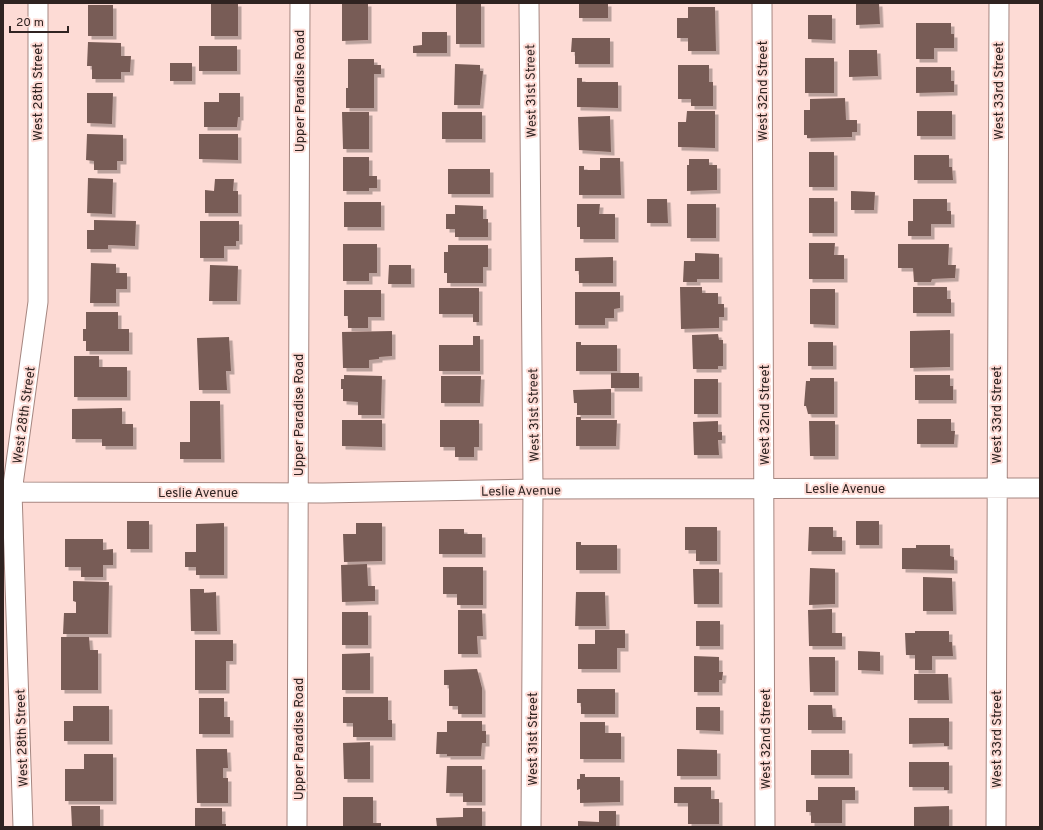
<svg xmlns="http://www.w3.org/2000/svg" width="1043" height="830" font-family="Overpass,sans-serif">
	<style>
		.building { fill: #785c56; filter: url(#shadow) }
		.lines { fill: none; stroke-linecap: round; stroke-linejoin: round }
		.minor-casing { stroke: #a68781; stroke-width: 21 }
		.minor { stroke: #fff; stroke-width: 19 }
		.labels { text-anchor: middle; stroke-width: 4; stroke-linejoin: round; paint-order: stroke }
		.street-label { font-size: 13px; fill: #2f2321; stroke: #fddbd5 }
	</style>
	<defs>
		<filter id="shadow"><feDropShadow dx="3.5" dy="3.5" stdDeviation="0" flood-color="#0004"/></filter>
	</defs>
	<rect width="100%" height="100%" fill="#fddbd5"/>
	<path class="building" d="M211,3H238V36H211Z
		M342,3H368V40L342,41Z
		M456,3H481V44H456Z
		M579,3H608V18H579Z
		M879,3L880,24L856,25V4Z
		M88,5H113V36H88Z
		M688,7H715L716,51H688V38H677V18H688Z
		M808,15H832V40L808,39Z
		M916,23H951V34H954V48H934V59H916Z
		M422,32H447V53H413V46L422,45Z
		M572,38H610V64H575V52H571Z
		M88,42L121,43V56H131L130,72H121V79H92V66H87Z
		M199,46H237V71H199Z
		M849,50H877L878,76L849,77Z
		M805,58H834V93H805Z
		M348,59H374V65H381V74H374V108H346V88H348Z
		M170,63H192V81H170Z
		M455,64L480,65V71H483L480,105H454Z
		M678,65H709V82H713V106H691V99H678Z
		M916,67H951V81H954V92L916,93Z
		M577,78H582V82H618V108L577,107Z
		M87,93H113L112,124L87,123Z
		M219,93H240V117H238L237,127H204V102H219Z
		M845,98L846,120H857V132H852V137L807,138V135H804V110H810V99Z
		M687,111H715V148L678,147V122H686Z
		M917,111H952V136H917Z
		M342,112H369V149H343Z
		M442,112H482V139H442Z
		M610,116L611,152L579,150L578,117Z
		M87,134L123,135V161H117V170H94V161L86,160Z
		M199,134H238V160L199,159Z
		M809,152H834V187H809Z
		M914,155H949V167H952L953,180H914Z
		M343,157H369V176H377V188H369V191H343Z
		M600,158H620L621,195H579V166H584V170H600Z
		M689,159H709V165H717V190L687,191V165H689Z
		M448,169H490V194H448Z
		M88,178L113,179L112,214L87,213Z
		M215,179H234L233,191H238V213H205V190L214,191Z
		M851,191L875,192L874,210H851Z
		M809,198H834V233H809Z
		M647,199H667L668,223H647Z
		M913,199H947V211H951V224H931V236H908V221H913Z
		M344,202H381V227H344Z
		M577,204H600L599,214H615V239H580V227H577Z
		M687,204H716V238H687Z
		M455,205L483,206V219H488V237H455V229H446V214H455Z
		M94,220L136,221L135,246L108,245V249H87V230H94Z
		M200,221H239V241H236V246H224V258H200Z
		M809,243H835L834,255H844V279H809Z
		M343,244H377V273H369V281H343Z
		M898,244H949L948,265H956L955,278L932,279L931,282H914L913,268H898Z
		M448,245H488V267H483V283H447V273H444V252H448Z
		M695,253L719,254V279H697V282H683L684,261H695Z
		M613,257V283H579V271H575V258Z
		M91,263L116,264V273H127V289H116V303H90Z
		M210,265L238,266L237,301H209Z
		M389,265H411V284H388Z
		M680,287H702V293H718V304H724V317H719V328L681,329Z
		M913,287H947V299H951V313H913Z
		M439,288H479V322H473V314H439Z
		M810,289H835V325L810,324Z
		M344,290H381V317H368V328H348V316H344Z
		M575,292H620V308L614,309V318H605V325H575Z
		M86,312H118V329H129V351H86V341H83V329H86Z
		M950,330V367L910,368V331Z
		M392,331V356L379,357V359L369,360V368H343L342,332Z
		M718,334L719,340H723V366H718V369H693L692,335Z
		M473,336H480V371H439V345H473Z
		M229,337L231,371H226L227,390H199L197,338Z
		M576,342H581V345H617V371H576Z
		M808,342H833V366H808Z
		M74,356H99V367H127V397H74Z
		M611,373H639V388H611Z
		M344,375L382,376L381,415H358V402L343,401V389H341V379H344Z
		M915,375H950V386H953V400H915Z
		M441,376H481L480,403H441Z
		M810,378H834V414H808L806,406H804L806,381H810Z
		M694,379H718V414H694Z
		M611,389V415H577V403H574L573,390Z
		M190,401H220L221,459H180V442H190Z
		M122,408V424H133V446H102V439H72V409Z
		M576,417H581V420H617L616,446H576Z
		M917,419H951V431H955L954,444H917Z
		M342,420H382V447L342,446Z
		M440,420H479V447H474V457H455V447H440Z
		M718,421V432H722V440H718L719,455H694L693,422Z
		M809,421H835V456H810Z
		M127,521H149V549H127Z
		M856,521H879V545H856Z
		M224,523V575H196V567H185V552H196V524Z
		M356,523H382V561L344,562L343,534H356Z
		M685,527H717V561H696V550H685Z
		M809,527H833V537H842V551H808Z
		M439,529H464V534H482V554H439Z
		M65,539H103V550L113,549V565H103V577H81V567H65Z
		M576,542H581V545H617V570H576Z
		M916,545H950V556L954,557V570L902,569V548H916Z
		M367,564L368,586H375V601L342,602L341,565Z
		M443,567H483V605H457V594H443Z
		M810,568L835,569V604L809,605Z
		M693,569H719V604H694Z
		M923,577L952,578L953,611H923Z
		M73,581L109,582L108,634H63L64,613H76V602L73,601Z
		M190,589H204V593L216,592L217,631H191Z
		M576,592H605L606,626H575Z
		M832,609V633H842V646H809L808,610Z
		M458,610H482L483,636H477L478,654H458Z
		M342,612H368V645H342Z
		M696,621H720V646H696Z
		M595,630H625V648H617V669H578V644H595Z
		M915,631H949V642H952L953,656H932V670H915V655H906L905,633H915Z
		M61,637H89L90,650H98V690H61Z
		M195,640H233V661H226V690H195Z
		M858,651L880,652V671L858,670Z
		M370,653V690H342V654Z
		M694,656L719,657V672H723L722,680H719V692H694Z
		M809,657H835V692H810Z
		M477,669L482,688V714H458V706H449V685H444V670Z
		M914,674H948L949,700H914Z
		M577,689H615V714H581V703H577Z
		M343,697H388V720H392V737H353V723H343Z
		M199,698H224V717H230V734H199Z
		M808,705H832L833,717H842V730H808Z
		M73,706H109V741H64V721H73Z
		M696,707H720V731L696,730Z
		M909,718H949V746H944V743L909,744Z
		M447,721H482V731H486V743H482L481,756H447V754H436L437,732H447Z
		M580,722H605V733H621V759H580Z
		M370,742V779H344L343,743Z
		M196,749H227L228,768H223V778H228V803H197Z
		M677,749L717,750V776H677Z
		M811,750H849V775H811Z
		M84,754H113V801H65V769H84Z
		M909,762H949V790H944V787H909Z
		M447,766H482V802H463V793H446Z
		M580,774H585V777H620V802L580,803V789L577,790V779H580Z
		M674,787H711V799H719V824H688V803H674Z
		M818,787H855V800H842V823H811V812H806V800H818Z
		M343,797H373V823H381V827H343Z
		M71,806H100V827H72Z
		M949,806V827H914V807Z
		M195,808H222V824H226V827H195Z
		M463,808H482V827H437L436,818L463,817Z
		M599,811H616V827H578V821L599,822Z"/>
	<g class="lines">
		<defs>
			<path id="minor" d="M529,3L533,489L531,827
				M762,3L765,827
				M3,492L323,493L533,489L1040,488
				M23,827L12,492L38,302V3
				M297,827L300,3
				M996,827L999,3"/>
		</defs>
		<use href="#minor" class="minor-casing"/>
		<use href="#minor" class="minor"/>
	</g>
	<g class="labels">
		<g class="street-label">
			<text transform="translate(299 91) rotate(-90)" y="5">Upper Paradise Road</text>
			<text transform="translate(530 91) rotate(-91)" y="5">West 31st Street</text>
			<text transform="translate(762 91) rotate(-90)" y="5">West 32nd Street</text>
			<text transform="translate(998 91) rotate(-90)" y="5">West 33rd Street</text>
			<text transform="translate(37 92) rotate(-90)" y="5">West 28th Street</text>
			<text transform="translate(23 415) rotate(-82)" y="5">West 28th Street</text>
			<text transform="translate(298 415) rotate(-90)" y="5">Upper Paradise Road</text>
			<text transform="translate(533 415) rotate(-91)" y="5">West 31st Street</text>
			<text transform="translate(764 415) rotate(-90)" y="5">West 32nd Street</text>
			<text transform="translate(996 415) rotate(-90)" y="5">West 33rd Street</text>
			<text x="845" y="493">Leslie Avenue</text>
			<text transform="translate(521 490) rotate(-1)" y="5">Leslie Avenue</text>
			<text x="198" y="497">Leslie Avenue</text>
			<text transform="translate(21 738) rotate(-92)" y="5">West 28th Street</text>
			<text transform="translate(298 739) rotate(-90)" y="5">Upper Paradise Road</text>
			<text transform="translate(532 739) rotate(-90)" y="5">West 31st Street</text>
			<text transform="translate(765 739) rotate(-90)" y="5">West 32nd Street</text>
			<text transform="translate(996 739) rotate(-90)" y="5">West 33rd Street</text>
		</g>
	</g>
	<rect width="1043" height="830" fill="none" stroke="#2f2321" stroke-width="8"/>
	<path d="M10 26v6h58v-6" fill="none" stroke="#2f2321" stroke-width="2"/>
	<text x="16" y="26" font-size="12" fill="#2f2321" stroke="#fddbd5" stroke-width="3" paint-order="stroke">20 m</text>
</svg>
